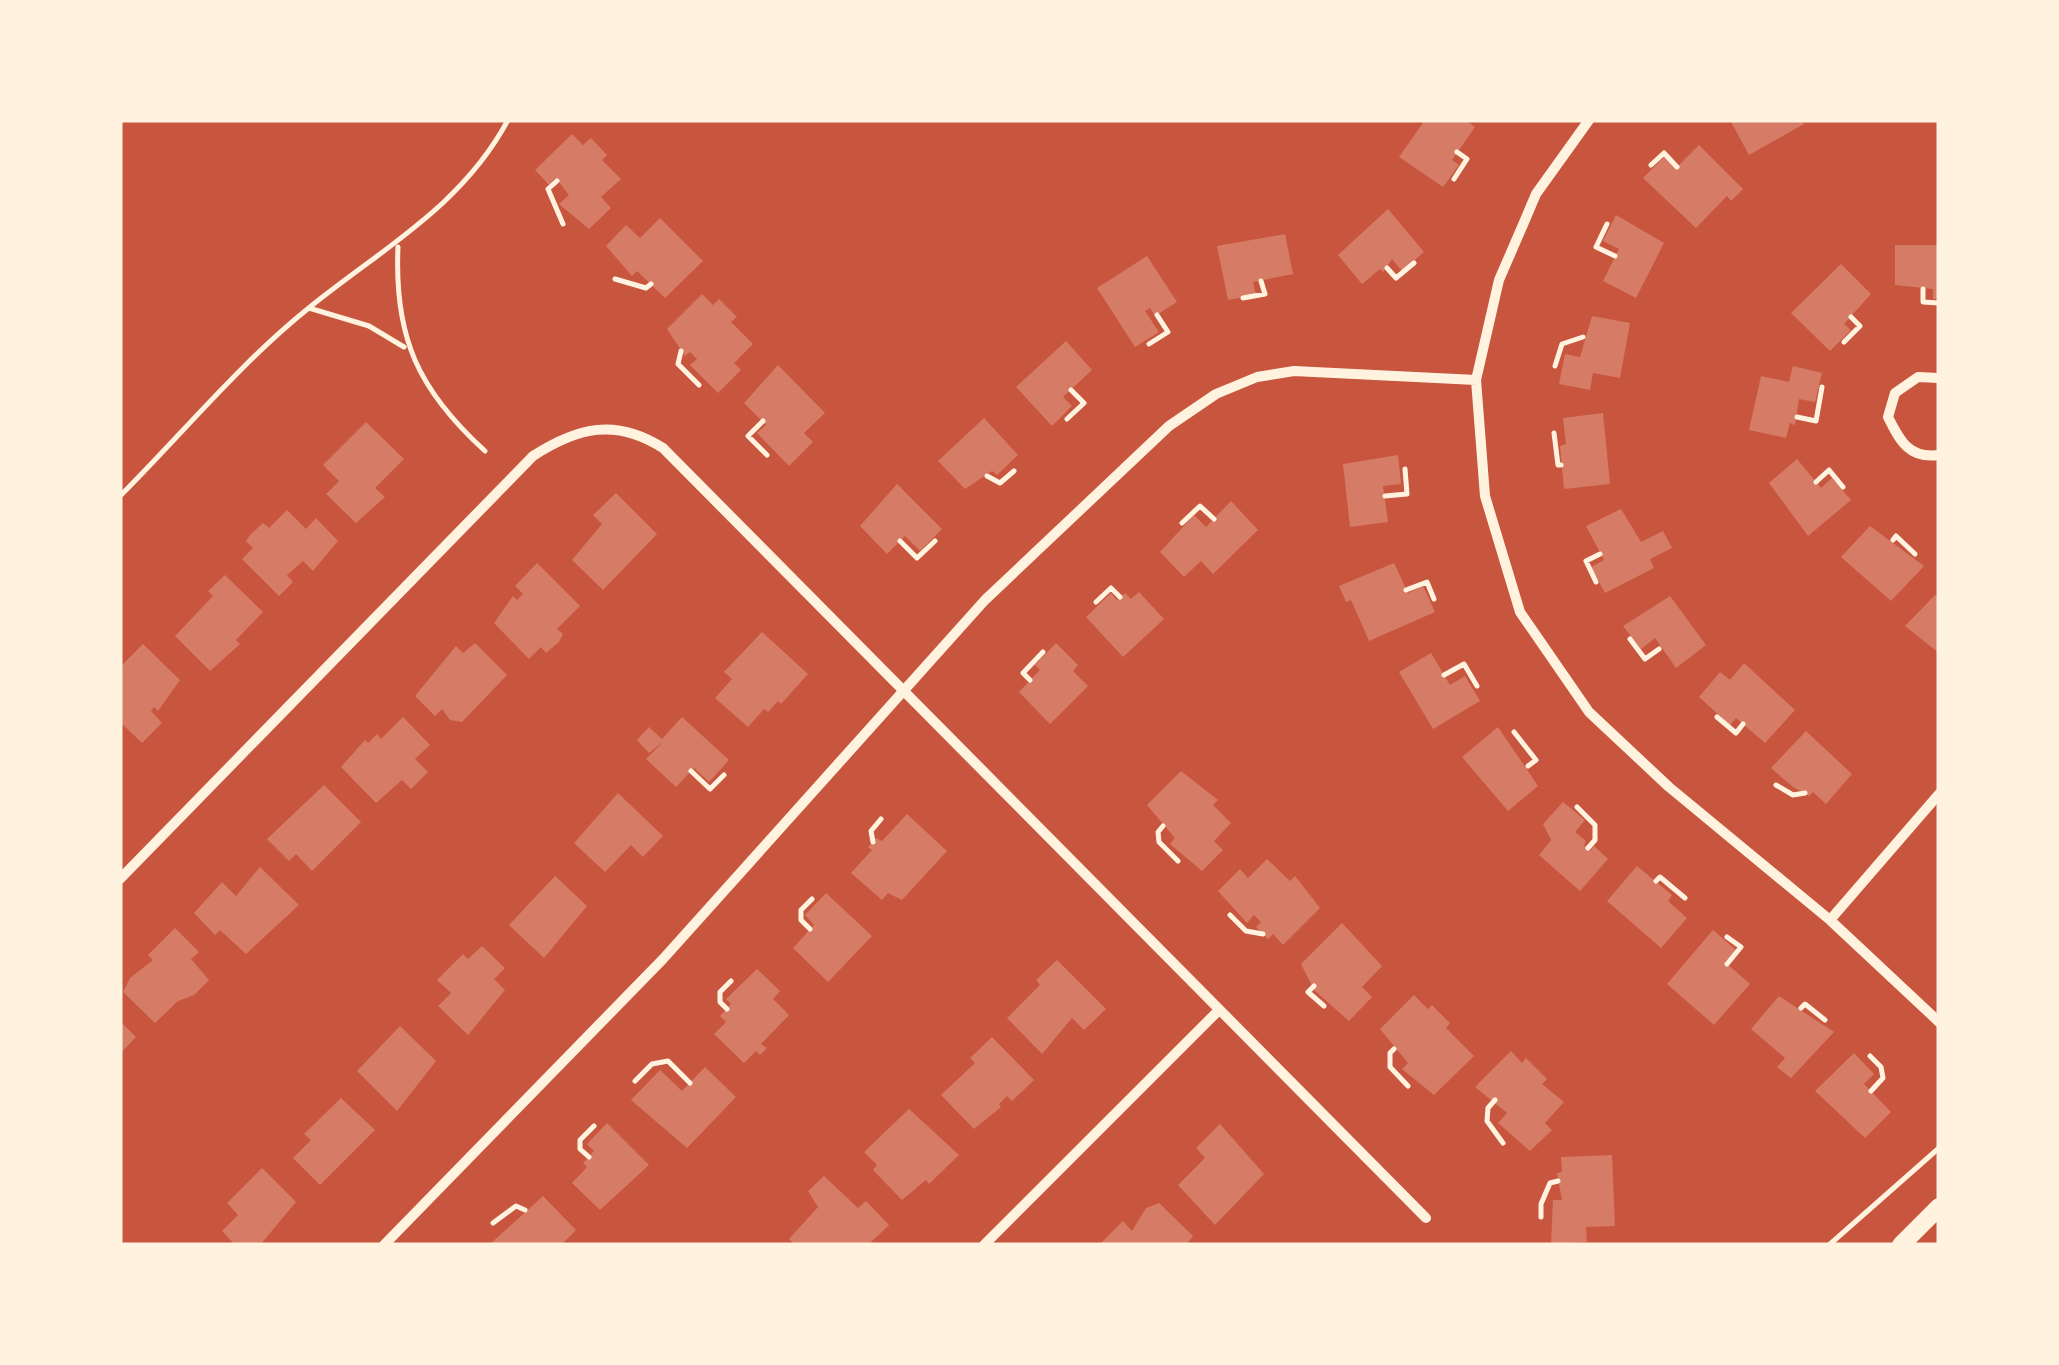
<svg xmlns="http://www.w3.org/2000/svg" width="2059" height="1365" font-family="'Archivo Narrow',sans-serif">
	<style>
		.building { fill: #d67c66 }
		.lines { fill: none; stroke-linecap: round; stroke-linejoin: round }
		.path { stroke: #fff3e0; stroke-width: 5 }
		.minor { stroke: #fff3e0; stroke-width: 10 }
		.tertiary { stroke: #fff3e0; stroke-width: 18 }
	</style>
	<rect width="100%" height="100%" fill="#c8553d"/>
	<path class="building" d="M1425,120H1465L1475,127L1452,160L1459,165L1443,187L1399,157Z
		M1730,120H1802L1804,124L1749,155Z
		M572,134L583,145L591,138L607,155L602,160L621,179L601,197L611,208L589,229L559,204L569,195L559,182L555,179L549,185L535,170Z
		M1699,145L1743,189L1731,201L1727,196L1696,228L1643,178L1665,156L1676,168Z
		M1388,209L1424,252L1402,271L1392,259L1383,272L1380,269L1362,284L1338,255Z
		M1616,215L1664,243L1636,298L1603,281L1619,249L1603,241Z
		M660,218L703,261L665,298L637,271L632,276L606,246L626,225L640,238Z
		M1285,234L1293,274L1253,282L1256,295L1228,300L1217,246Z
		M1895,245H1939V299H1933V289L1895,285Z
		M1147,256L1177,302L1155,316L1150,308L1145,311L1159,332L1135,347L1097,288Z
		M1841,264L1871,294L1844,324L1851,330L1830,351L1791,313Z
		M702,294L713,305L719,299L737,317L731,322L753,344L734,363L741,370L718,393L690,365L697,359L690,352L685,356L667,329Z
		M1592,316L1630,323L1620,378L1593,373L1590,390L1559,384L1565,354L1580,357Z
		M1066,341L1092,370L1063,397L1072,406L1052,426L1016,387Z
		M778,365L825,413L804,433L813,442L789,466L757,433L766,425L744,403Z
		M1793,366L1822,373L1815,402L1799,399L1795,425L1790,423L1786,438L1749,430L1761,376L1789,382Z
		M1603,413L1610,484L1564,489L1560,446L1566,444L1563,418Z
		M984,418L1018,455L997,475L992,471L965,489L938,461Z
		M366,422L404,459L375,488L385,497L356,523L326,494L339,481L323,465Z
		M1398,455L1401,484L1383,486L1388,522L1350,527L1343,464Z
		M1797,459L1821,488L1832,478L1851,500L1808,536L1769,483Z
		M897,484L942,529L920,551L905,536L887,554L860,526Z
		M616,493L657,534L603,590L572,560L602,524L593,515Z
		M1231,501L1258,530L1213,574L1201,561L1184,577L1160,552L1194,515L1206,527Z
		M1621,509L1641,542L1663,531L1672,548L1650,559L1654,568L1605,593L1591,567L1604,560L1586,526Z
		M287,510L306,529L316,518L338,541L313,571L303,561L287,575L293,582L279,596L242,559L253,548L246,541L250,535L263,523L269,528Z
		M1870,526L1924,566L1891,601L1841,557Z
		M537,563L580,606L557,629L563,634L559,642L546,653L541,647L529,659L494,623L513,596L517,600L523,594L515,586Z
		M1394,563L1408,593L1423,586L1435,612L1369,641L1351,600L1346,602L1339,586Z
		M225,575L263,612L236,640L240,644L210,671L175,636L213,596L208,591Z
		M1139,592L1164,619L1123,657L1086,617L1111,593L1117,600L1125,593L1131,599Z
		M1935,595L1939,598V653L1905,626Z
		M1670,596L1706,645L1676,668L1655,638L1641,649L1623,626Z
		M762,632L808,674L781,704L778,701L768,712L764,709L748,727L715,698L732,679L724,672Z
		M475,643L507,675L462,722L450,720L442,709L435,716L415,696L456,646L463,653Z
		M1056,643L1078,665L1073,671L1088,686L1050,724L1019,692L1040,670L1035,665Z
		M143,644L180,680L158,711L154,707L151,711L162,723L142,743L120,722V667Z
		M1431,653L1450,685L1465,676L1480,701L1433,729L1399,672Z
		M1744,663L1795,710L1765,743L1736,718L1730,725L1699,697L1720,672L1730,680Z
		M403,717L430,745L415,759L428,772L411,789L402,780L376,803L341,767L365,740L368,743L377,734L381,739Z
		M682,717L729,760L709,782L694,768L676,787L646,759L664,741L649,753L637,740L649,727L662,739Z
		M1498,727L1538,786L1508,811L1462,757Z
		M1806,731L1852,774L1826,804L1813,792L1809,796L1793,787L1771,768Z
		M1181,771L1218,800L1213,805L1231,823L1214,841L1223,850L1202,871L1170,844L1175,838L1147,805Z
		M324,785L361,822L312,871L296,854L289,861L267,839Z
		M618,793L663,836L643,857L631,845L605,872L574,843Z
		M1563,802L1585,820L1575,832L1586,841L1584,845L1590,851L1594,846L1608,859L1580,891L1539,855L1551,840L1543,824Z
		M907,814L947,851L902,900L888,893L882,900L851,873L872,850L868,847L876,838L882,841Z
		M1267,859L1290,881L1295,876L1320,908L1283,945L1273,934L1268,939L1256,927L1261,922L1254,915L1247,923L1218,891L1240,869L1248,878Z
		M1637,866L1672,895L1668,901L1687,918L1661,948L1607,901Z
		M260,867L299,905L246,954L220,930L215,935L194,913L222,882L236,896Z
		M555,876L587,906L544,958L509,925Z
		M826,893L872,936L828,982L793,948L814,925L805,915Z
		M1342,923L1382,966L1362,987L1372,997L1349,1021L1314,990L1301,964Z
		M175,928L199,952L191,959L209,980L194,995L178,1001L155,1023L123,992L130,978L153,960L148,955Z
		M1713,930L1736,950L1725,962L1750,984L1714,1025L1667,984Z
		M482,946L505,968L494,979L505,990L468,1035L438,1006L451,993L437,980L463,954L468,959Z
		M1057,960L1106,1009L1084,1030L1072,1018L1042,1054L1007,1018L1040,985L1036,980Z
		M757,969L780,991L773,999L789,1015L761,1044L767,1048L760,1055L756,1051L744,1063L714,1034L726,1022L720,1016L731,1004L726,999Z
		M1414,995L1428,1009L1432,1005L1450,1023L1446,1028L1474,1056L1434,1095L1402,1069L1408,1063L1380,1029Z
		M1779,996L1834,1032L1791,1078L1777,1067L1785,1058L1751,1029Z
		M120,1021L136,1037L120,1054Z
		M400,1026L436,1061L397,1111L357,1071Z
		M992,1037L1034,1080L1012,1101L1007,1096L999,1104L1001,1107L974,1129L941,1095L975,1063L970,1058Z
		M1511,1051L1522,1063L1526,1058L1547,1079L1542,1084L1564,1102L1545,1123L1552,1130L1530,1151L1498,1123L1507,1113L1475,1087Z
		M1854,1053L1874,1074L1864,1084L1891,1112L1865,1138L1815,1091Z
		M705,1067L736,1097L687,1148L631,1100L660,1070L682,1091Z
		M341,1098L375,1130L320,1185L293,1158L311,1140L304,1134Z
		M909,1109L959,1155L929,1184L926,1180L902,1200L873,1170L877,1165L864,1152Z
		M607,1123L649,1165L600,1210L572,1183L587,1167L583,1163L594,1151L587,1144Z
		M1220,1124L1264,1174L1215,1225L1178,1185L1205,1158L1196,1148Z
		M1612,1155L1615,1226L1586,1227L1587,1242L1551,1244L1553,1200H1562L1557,1173L1562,1172L1561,1157Z
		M262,1168L296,1202L260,1245H235L222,1231L238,1215L227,1203Z
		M824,1176L858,1208L866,1201L889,1225L868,1245H795L789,1239L818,1207L808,1191Z
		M543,1196L576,1230L561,1245H489Z
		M1159,1203L1193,1236L1186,1245H1099L1123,1221L1132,1231L1146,1208Z"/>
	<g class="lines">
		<path class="path" d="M1651,165L1664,153L1677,167
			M1454,179L1467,159L1457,152
			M557,181L548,189L563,224
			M1607,224L1596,247L1615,256
			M398,247C394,337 418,390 485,451
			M1387,268L1396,278L1414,263
			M615,279L646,288L651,284
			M1923,289V302L1939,303
			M1243,298L1265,294L1261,281
			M309,308L369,326L404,347
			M1844,342L1860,326L1851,317
			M1149,344L1168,332L1157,315
			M681,351L678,364L699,385
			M1555,366L1562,344L1583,337
			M1797,417L1816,421L1822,387
			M1067,419L1084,403L1071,390
			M763,421L748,436L767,455
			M1554,433L1558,465H1561
			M987,476L1000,483L1014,471
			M1816,482L1829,470L1843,487
			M120,496C182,434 241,362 310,307C383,248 462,206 508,120
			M1385,496L1407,494L1405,469
			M1182,523L1200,506L1214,519
			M1893,540L1896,536L1915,554
			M900,541L917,558L935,541
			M1596,582L1586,561L1600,554
			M1406,590L1427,582L1434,599
			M1096,602L1111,588L1120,597
			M1630,639L1645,659L1659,649
			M1444,675L1464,664L1477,686
			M1030,680L1023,673L1043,652
			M1717,717L1736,733L1743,724
			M1514,732L1536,760L1528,766
			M691,771L710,789L724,775
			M1776,785L1793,795L1805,793
			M1577,807L1595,825V840L1588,848
			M1163,826L1158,832L1159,842L1178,861
			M873,842L871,831L881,819
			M1656,881L1660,877L1685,898
			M1230,915L1246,931L1263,934
			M810,929L801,920V910L812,899
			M1727,937L1741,947L1727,964
			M1314,986L1308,992L1324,1006
			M1801,1008L1805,1004L1825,1020
			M727,1009L720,1002V992L731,981
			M1394,1049L1390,1053V1067L1408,1086
			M1870,1056L1881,1067L1883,1078L1871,1091
			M635,1081L652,1064L668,1061L690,1083
			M1495,1100L1488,1108L1487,1121L1503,1143
			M589,1157L580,1149V1140L594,1126
			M1541,1217V1204L1550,1183L1558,1181
			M493,1223L516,1206L525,1210
			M1829,1245L1939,1148"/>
		<path class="minor" d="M1589,120L1536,194L1525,220L1499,280L1476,380L1485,496L1520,612L1589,712L1669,787L1830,920L1939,1022
			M1939,378L1918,377L1895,393L1888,417C1900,441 1909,459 1939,455
			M120,879L533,456C578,427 616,418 663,448L1426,1218
			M1830,920L1939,794
			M384,1245L663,959L985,600L1169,426L1216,394L1257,377L1294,371L1476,380
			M984,1245L1219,1010"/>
		<path class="tertiary" d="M1901,1245L1939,1207"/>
	</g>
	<rect width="2059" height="1365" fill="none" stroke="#fff3e0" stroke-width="245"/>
</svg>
